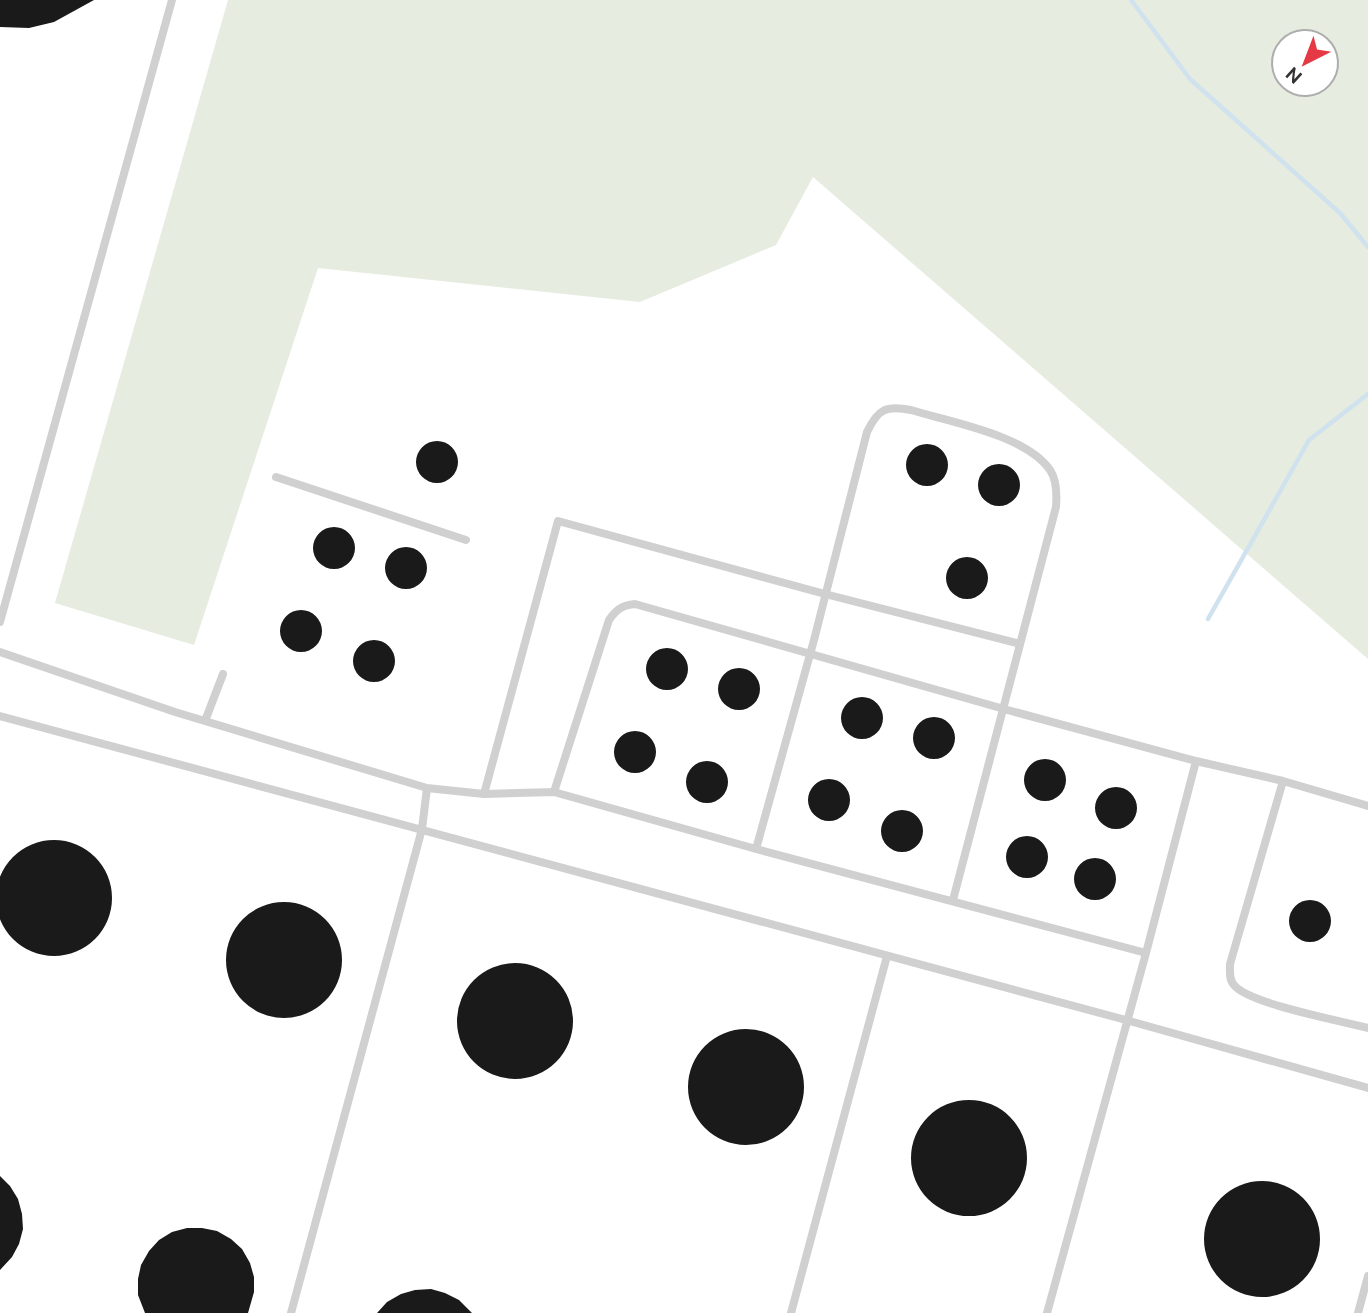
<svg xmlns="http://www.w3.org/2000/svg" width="1368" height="1313" font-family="Ubuntu,sans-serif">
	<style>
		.green { fill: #e6ecdf; fill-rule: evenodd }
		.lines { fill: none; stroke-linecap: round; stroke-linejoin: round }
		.stream { stroke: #cfe2ee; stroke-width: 4.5 }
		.building { fill: #1a1a1a }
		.lane { stroke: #d0d0d0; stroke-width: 8 }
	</style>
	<rect width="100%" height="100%" fill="#fff"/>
	<path class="green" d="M228,0H1368V659L813,177L776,245L640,302L318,268L194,645L55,603ZM1326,42V84H1284V42Z"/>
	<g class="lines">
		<path class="stream" d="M1131,0L1190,79L1340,213L1368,247
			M1208,619L1309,440L1368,394"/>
	</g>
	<path class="building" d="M0,0H94L54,22L29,28L0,27Z
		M416 462a21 21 0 1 1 42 0a21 21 0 1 1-42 0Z
		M906 465a21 21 0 1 1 42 0a21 21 0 1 1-42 0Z
		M978 485a21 21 0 1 1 42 0a21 21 0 1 1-42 0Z
		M313 548a21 21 0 1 1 42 0a21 21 0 1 1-42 0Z
		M385 568a21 21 0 1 1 42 0a21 21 0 1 1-42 0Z
		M946 578a21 21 0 1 1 42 0a21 21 0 1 1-42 0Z
		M280 631a21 21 0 1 1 42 0a21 21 0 1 1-42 0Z
		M353 661a21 21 0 1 1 42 0a21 21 0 1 1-42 0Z
		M646 669a21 21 0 1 1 42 0a21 21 0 1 1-42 0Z
		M718 689a21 21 0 1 1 42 0a21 21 0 1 1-42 0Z
		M841 718a21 21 0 1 1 42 0a21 21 0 1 1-42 0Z
		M913 738a21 21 0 1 1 42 0a21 21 0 1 1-42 0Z
		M614 752a21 21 0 1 1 42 0a21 21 0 1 1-42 0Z
		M1024 780a21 21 0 1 1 42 0a21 21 0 1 1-42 0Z
		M686 782a21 21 0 1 1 42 0a21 21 0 1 1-42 0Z
		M808 800a21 21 0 1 1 42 0a21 21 0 1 1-42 0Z
		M1095 808a21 21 0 1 1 42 0a21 21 0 1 1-42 0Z
		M881 831a21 21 0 1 1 42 0a21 21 0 1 1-42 0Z
		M1006 857a21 21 0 1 1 42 0a21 21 0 1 1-42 0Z
		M-4 898a58 58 0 1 1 116 0a58 58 0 1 1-116 0Z
		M1074 879a21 21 0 1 1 42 0a21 21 0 1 1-42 0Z
		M1289 921a21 21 0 1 1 42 0a21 21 0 1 1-42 0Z
		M226 960a58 58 0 1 1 116 0a58 58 0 1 1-116 0Z
		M457 1021a58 58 0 1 1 116 0a58 58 0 1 1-116 0Z
		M688 1087a58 58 0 1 1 116 0a58 58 0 1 1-116 0Z
		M911 1158a58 58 0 1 1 116 0a58 58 0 1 1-116 0Z
		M0,1176L10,1186L18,1199L22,1214L23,1229L19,1244L12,1257L0,1270Z
		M1204 1239a58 58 0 1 1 116 0a58 58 0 1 1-116 0Z
		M187,1228H202L217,1231L231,1239L242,1249L250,1263L254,1277V1292L248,1313H145L138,1295V1279L141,1265L149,1251L159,1240L172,1232Z
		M431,1289L445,1293L459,1300L472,1313H377L387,1302L401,1294L415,1290Z"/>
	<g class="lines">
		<path class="lane" d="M276,477L466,540
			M0,622L172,0
			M0,652L175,712L427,788L484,794L554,792
			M0,716L1126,1020L1368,1088
			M205,721L223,674
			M1283,781L1230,964C1230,972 1229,980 1234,985C1249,1004 1342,1021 1368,1028
			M484,794L558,521L825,594L1020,644
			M756,849L814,640L867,432C878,409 886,405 911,410C950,422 1026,435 1050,470C1057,480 1057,494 1056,507L953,900
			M1146,953L756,849L554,792L609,620C616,610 622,605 635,604L1004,709L1196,761L1283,781L1368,806
			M291,1313L422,829L427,788
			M791,1313L887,956
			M1047,1313L1146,953L1196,761
			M1358,1313L1368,1276"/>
	</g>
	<g transform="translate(1305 63) rotate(222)"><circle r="33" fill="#ffffff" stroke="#adadad" stroke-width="2"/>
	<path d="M0-5L12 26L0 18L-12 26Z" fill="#e63946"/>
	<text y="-10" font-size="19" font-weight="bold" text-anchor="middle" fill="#333333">N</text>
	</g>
</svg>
